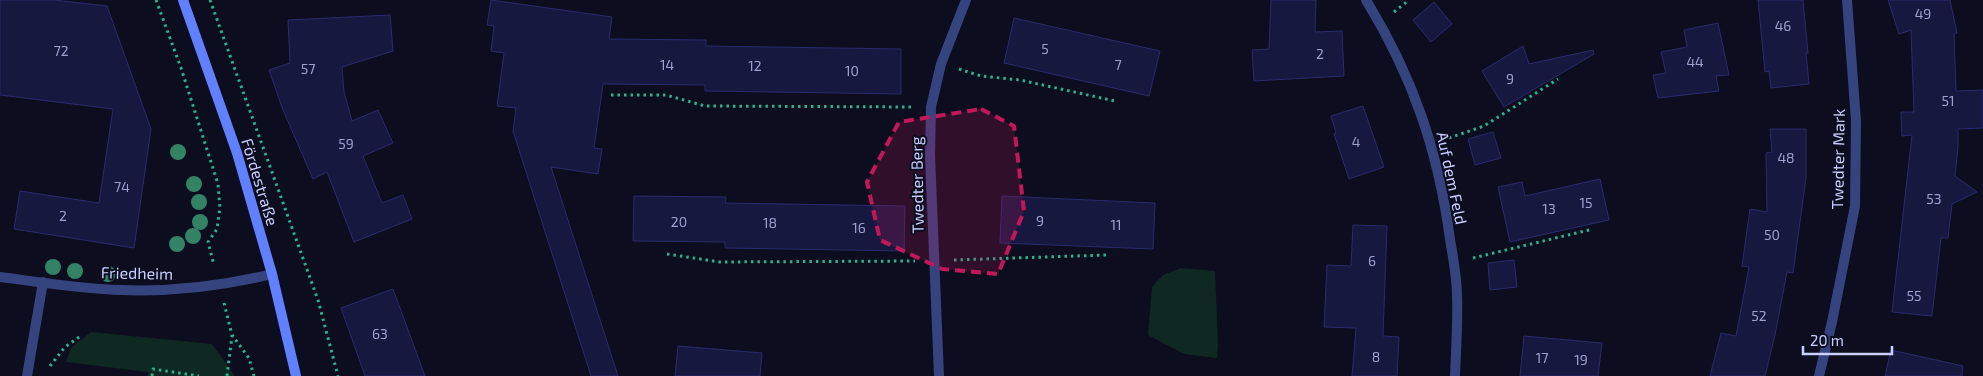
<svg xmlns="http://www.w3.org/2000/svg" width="1983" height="376" font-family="'Exo 2',sans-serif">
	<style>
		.green { fill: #0f2922 }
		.building { fill: #171840; stroke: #292b6d }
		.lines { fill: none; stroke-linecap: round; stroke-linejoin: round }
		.path { stroke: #2ab28c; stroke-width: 3; stroke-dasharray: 2.5 4; stroke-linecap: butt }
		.minor { stroke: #35437f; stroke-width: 10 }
		.tertiary { stroke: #35437f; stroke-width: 10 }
		.secondary { stroke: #6080ff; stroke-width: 10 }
		.tree { fill: #338265 }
		.marked { fill: #c2185b; fill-opacity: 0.2; stroke: #c2185b; stroke-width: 4; stroke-dasharray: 10 6; stroke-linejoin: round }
		.labels { text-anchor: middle; stroke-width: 4; stroke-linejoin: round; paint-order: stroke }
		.number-label { font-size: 14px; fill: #9ca1cf }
		.street-label { font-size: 16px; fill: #c9cfff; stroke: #0c0d1f }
	</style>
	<rect width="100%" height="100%" fill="#0c0d1f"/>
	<path class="green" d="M1181,268L1215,271L1218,345L1217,358L1184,354L1148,335L1152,287L1163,275Z
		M91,332L212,344L235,376H148V372L66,362L71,348Z"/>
	<path class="building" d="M0,0H54L107,6L151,129L134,248L14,229L20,191L99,203L113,109L0,95Z
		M491,0L612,17L609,39L706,40V46L901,49V94L705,91V85L603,84L594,148L602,149L598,174L551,167L618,376H591L513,131L516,108L497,106L504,53L491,51L494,26L487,25Z
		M1271,0H1316L1315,32L1342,31L1344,76L1254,81L1252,50L1269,49Z
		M1758,0H1803L1808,53H1806L1809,84L1771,88L1769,71L1765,72Z
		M1888,0H1950L1957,33L1954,34L1956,91L1983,90V128L1958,129V147L1955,176L1977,192L1952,204L1948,238H1941L1932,316L1892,312L1912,135L1902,136L1901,112H1914L1911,30L1899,34Z
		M1434,2L1452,24L1431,42L1413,20Z
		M390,15L393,51L342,67L344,92L352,121L378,110L393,143L363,156L382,203L403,195L412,219L354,242L327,172L313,179L283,110L269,70L290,63L288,20Z
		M1014,18L1160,51L1149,96L1004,63Z
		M1718,23L1729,75L1716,76L1719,91L1658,98L1653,75L1666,73L1661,52L1687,47L1684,30Z
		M1523,46L1529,64L1593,50L1594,54L1504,107L1482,71Z
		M1363,106L1384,167L1349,179L1334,134L1336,133L1331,116Z
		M1770,129H1806V178L1793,273L1787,272L1775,335L1765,376H1710L1721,333L1736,336L1749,267L1742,266L1750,209L1767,212L1766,153L1772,152Z
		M1493,132L1501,158L1475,165L1468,139Z
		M1600,179L1609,220L1510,242L1498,187L1522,182L1525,196Z
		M634,196L726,197L725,203L905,206L904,251L725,248V242L633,241Z
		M1002,196L1155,203L1153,249L1000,243Z
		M1353,225L1387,226L1383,336L1399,337L1397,376H1352L1356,328L1324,327L1327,265L1351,266Z
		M1514,260L1517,287L1490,290L1488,263Z
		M393,289L425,376H365L341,308Z
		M1524,336L1602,343L1598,376H1520Z
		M678,346L762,353L760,376H675Z
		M1891,350L1963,366L1962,376H1885Z"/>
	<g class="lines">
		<path class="path" d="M156,0L181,68L218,184L220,208L217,229L208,242L214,265
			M210,0L318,300L338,376
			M1394,12L1409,0
			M959,69L981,76L1020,80L1115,101
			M611,95H666L705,106L911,107
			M1449,138L1484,126L1558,79
			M667,254L720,262L915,261
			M1473,258L1593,229
			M954,260L1106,255
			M224,303L232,335L249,358L254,376
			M50,366L65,347L82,335
			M152,376L153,369L199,376
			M227,376L232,336"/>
		<path class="minor" d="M1366,0C1413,77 1438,150 1450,239C1453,258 1457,277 1457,296C1458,322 1456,349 1455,376
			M27,376L43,282
			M939,376L930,155L931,107L941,64L966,0
			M1819,376L1832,322L1855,206L1856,121L1847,0"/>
		<path class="tertiary" d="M0,277C40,282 81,289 121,290C172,292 223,286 272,274"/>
		<path class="secondary" d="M183,0L237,153L272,274L296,376"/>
	</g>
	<g class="tree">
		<circle cx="178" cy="152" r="8"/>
		<circle cx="194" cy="184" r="8"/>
		<circle cx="199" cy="202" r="8"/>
		<circle cx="200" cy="222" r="8"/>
		<circle cx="193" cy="236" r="8"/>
		<circle cx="177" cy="244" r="8"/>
		<circle cx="53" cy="267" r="8"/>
		<circle cx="75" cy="271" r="8"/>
		<circle cx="108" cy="274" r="8"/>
	</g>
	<path class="marked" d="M981,109L1014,126L1024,211L998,274L942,269L880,240L867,182L899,122Z"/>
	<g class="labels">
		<g class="number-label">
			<text x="1923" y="19">49</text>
			<text x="1783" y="31">46</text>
			<text x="1045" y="54">5</text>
			<text x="61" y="56">72</text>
			<text x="1320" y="59">2</text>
			<text x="1695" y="67">44</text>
			<text x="667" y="70">14</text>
			<text x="1118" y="70">7</text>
			<text x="755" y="71">12</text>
			<text x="308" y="74">57</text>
			<text x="852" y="76">10</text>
			<text x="1510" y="84">9</text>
			<text x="1948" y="106">51</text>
			<text x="1356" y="147">4</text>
			<text x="346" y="149">59</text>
			<text x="1786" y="163">48</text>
			<text x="122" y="192">74</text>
			<text x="1934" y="204">53</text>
			<text x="1586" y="208">15</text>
			<text x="1549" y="214">13</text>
			<text x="63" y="221">2</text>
			<text x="1040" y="226">9</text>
			<text x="679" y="227">20</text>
			<text x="770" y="228">18</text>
			<text x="1116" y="230">11</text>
			<text x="859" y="233">16</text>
			<text x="1772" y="240">50</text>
			<text x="1372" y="266">6</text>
			<text x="1914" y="301">55</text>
			<text x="1759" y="321">52</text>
			<text x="380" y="339">63</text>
			<text x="1376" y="362">8</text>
			<text x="1542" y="363">17</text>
			<text x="1581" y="365">19</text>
		</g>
		<g class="street-label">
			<text transform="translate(1838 159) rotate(-89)" y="6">Twedter Mark</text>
			<text transform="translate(1452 178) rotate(78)" y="6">Auf dem Feld</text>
			<text transform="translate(260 182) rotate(73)" y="6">Fördestraße</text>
			<text transform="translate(917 185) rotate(-91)" y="6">Twedter Berg</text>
			<text transform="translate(137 273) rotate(1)" y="6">Friedheim</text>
		</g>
	</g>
	<path d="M1803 346v8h89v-8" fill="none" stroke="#c9cfff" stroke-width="2.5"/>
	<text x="1810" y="346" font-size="15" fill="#c9cfff" stroke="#0c0d1f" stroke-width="4" paint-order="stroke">20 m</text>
</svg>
